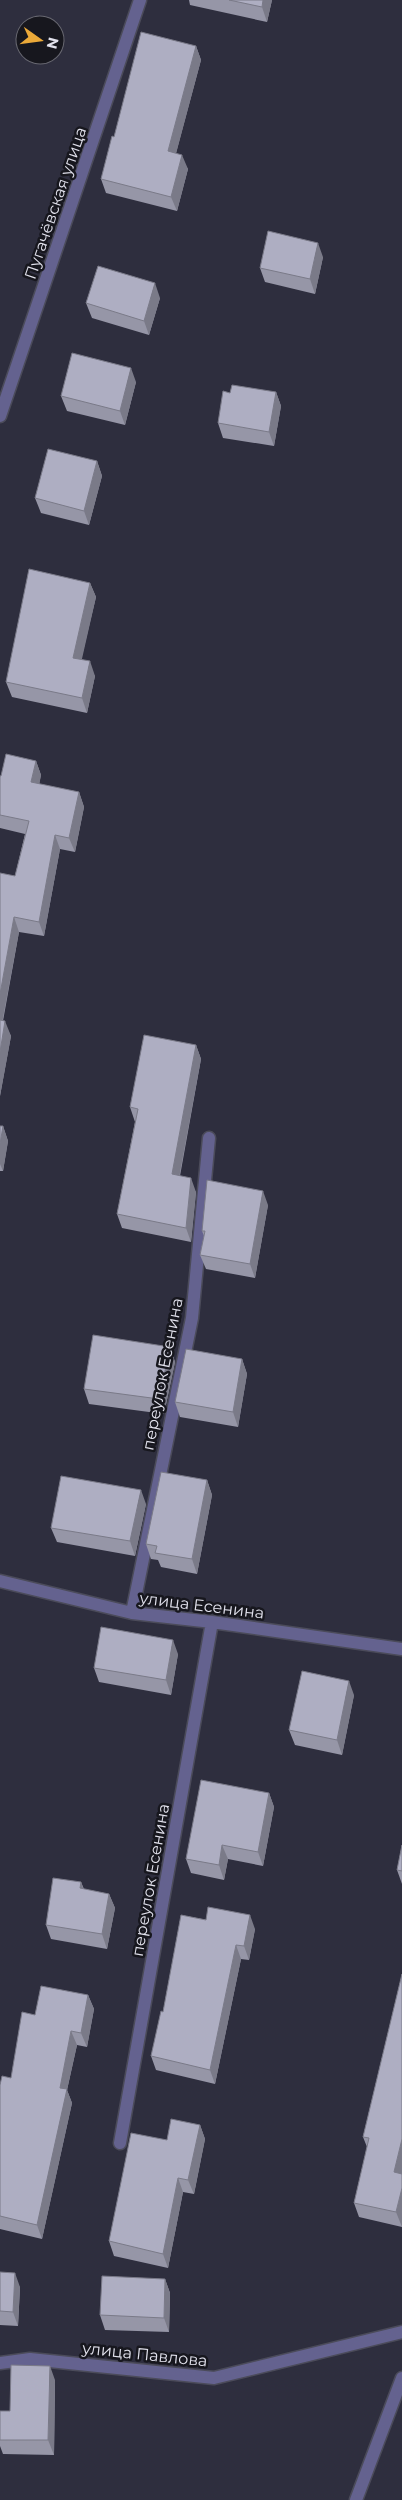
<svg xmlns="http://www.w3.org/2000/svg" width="402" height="2500" font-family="Montserrat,sans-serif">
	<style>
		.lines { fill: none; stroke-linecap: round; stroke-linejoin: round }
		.minor-casing { stroke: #4b4b5a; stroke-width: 15 }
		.minor { stroke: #64628f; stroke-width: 12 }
		.wall { fill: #9696a7 }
		.shaded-wall { fill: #7a7a88 }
		.building { fill: #aeaec2; stroke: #7a7a88 }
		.labels { text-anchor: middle; stroke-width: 5; stroke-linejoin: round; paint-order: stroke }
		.street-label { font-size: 16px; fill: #e2e2ed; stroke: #17171e }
	</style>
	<rect width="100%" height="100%" fill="#2e2e3e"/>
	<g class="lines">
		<defs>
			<path id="minor" d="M0,416L140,0
				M0,1581L132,1613L212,1622L402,1649
				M132,1613L192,1318L209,1138
				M120,2143L212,1622
				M0,2363L30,2359L214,2378L402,2332
				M356,2500L402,2378"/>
		</defs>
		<use href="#minor" class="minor-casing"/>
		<use href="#minor" class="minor"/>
	</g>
	<path class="wall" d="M189,0H272L267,22L190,5Z
		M196,46L201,60L176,153L188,169L177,211L106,193L101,179L114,137Z
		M323,257L315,294L265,282L260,268Z
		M160,298L149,335L92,318L86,303Z
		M136,382L125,425L67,411L61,396Z
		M276,392L281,406L274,446L223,438L218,423L230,393Z
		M97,461L102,476L89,525L41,513L35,498Z
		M90,583L96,597L81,660L95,676L87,713L12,697L6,682Z
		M36,761L41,775L39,784L79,792L84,807L75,852L60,849L44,936L19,932L3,1021L11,1036L0,1096V873L15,876L25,834L0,828V776Z
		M196,1045L201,1059L180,1176L196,1192L191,1242L122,1228L117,1214L135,1122L130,1107Z
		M0,1126H3L8,1141L3,1171H0Z
		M268,1205L255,1278L206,1269L200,1255L204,1236L202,1231Z
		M170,1347L175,1362L164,1414L89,1404L84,1389Z
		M242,1359L247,1374L238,1427L180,1417L175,1402Z
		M207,1480L212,1495L197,1574L161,1567L158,1560L151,1559L146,1544Z
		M146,1504L135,1556L57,1542L51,1528Z
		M178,1654L171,1695L99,1682L94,1668Z
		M354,1695L342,1755L295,1745L289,1730Z
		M269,1793L274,1807L263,1866L228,1859L224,1880L191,1873L186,1859Z
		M402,1845V1884L397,1870Z
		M81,1882L84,1889L109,1894L115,1908L107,1949L51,1939L46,1925Z
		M181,1915L255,1929L249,1960L241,1959L215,2084L156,2070L151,2056L163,2012Z
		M402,1974V2227L359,2217L354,2203L367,2147L363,2137Z
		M88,1995L94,2009L87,2047L77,2045L67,2090L72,2103L42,2239L0,2229V2085L11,2078L35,2015Z
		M200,2125L205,2139L194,2194L183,2192L168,2268L114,2256L109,2241L167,2140Z
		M0,2272L20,2287L18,2326L0,2325Z
		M165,2279L170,2293L169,2332L105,2330L100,2315Z
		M55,2380L54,2455L3,2454L0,2446V2411H10Z"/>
	<path class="shaded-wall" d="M263,0H272L267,22L262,7Z
		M196,46L201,60L173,165L168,151Z
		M182,155L188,169L177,211L171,197Z
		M318,243L323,257L315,294L310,279Z
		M155,283L160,298L149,335L144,321Z
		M131,368L136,382L125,425L120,411Z
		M276,392L281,406L274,446L269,432Z
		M97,461L102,476L89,525L84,511Z
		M90,583L96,597L79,672L73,658Z
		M90,661L95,676L87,713L82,698Z
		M36,761L41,775L37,797L31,782Z
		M79,792L84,807L75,852L69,838Z
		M55,835L60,849L44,936L39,922Z
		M14,917L19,932L0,1034V994Z
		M5,1021L11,1036L0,1096V1052Z
		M196,1045L201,1059L177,1189L172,1174Z
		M3,1126L8,1141L3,1171L0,1164V1144Z
		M191,1178L196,1192L191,1242L186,1228Z
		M263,1191L268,1205L255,1278L250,1264Z
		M170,1347L175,1362L164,1414L159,1399Z
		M242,1359L247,1374L238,1427L233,1412Z
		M207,1480L212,1495L197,1574L192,1559Z
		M141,1490L146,1504L135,1556L130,1541Z
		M173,1640L178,1654L171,1695L166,1680Z
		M349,1681L354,1695L342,1755L337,1740Z
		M269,1793L274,1807L263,1866L258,1852Z
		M222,1845L228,1859L224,1880L219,1865Z
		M81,1882L86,1897L80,1888Z
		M109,1894L115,1908L107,1949L102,1934Z
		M250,1915L255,1929L249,1960L244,1946Z
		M236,1945L241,1959L215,2084L210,2070Z
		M88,1995L94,2009L87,2047L81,2033Z
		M71,2031L77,2045L67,2090L72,2103L42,2239L37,2225L60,2088Z
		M200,2125L205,2139L194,2194L188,2180Z
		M402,2139V2175L394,2172Z
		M178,2178L183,2192L168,2268L163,2254Z
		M402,2188V2227L396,2212Z
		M15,2273L20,2287L18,2326L13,2312Z
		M165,2279L170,2293L169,2332L164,2318Z
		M50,2366L55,2380L54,2455L48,2440Z"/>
	<path class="building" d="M229,0H263L262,7Z
		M141,32L196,46L168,151L182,155L171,197L101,179L112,136L114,137Z
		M268,231L318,243L310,279L260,268Z
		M98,266L155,283L144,321L86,303Z
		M72,353L131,368L120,411L61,396Z
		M232,385L276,392L269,432L218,423L223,391L230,393Z
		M48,449L97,461L84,511L35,498Z
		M29,569L90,583L73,658L90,661L82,698L6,682Z
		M6,754L36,761L31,782L79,792L69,838L55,835L39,922L14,917L0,994V873L15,876L29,821L0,815V776H1Z
		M0,1020L5,1021L0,1052Z
		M144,1035L196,1045L172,1174L191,1178L186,1228L117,1214L138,1109L130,1107Z
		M0,1126H3L0,1144Z
		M207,1180L263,1191L250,1264L200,1255L205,1231H202Z
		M93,1335L170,1347L159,1399L84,1389Z
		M186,1349L242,1359L233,1412L175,1402Z
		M161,1472L207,1480L192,1559L155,1553L157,1546L146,1544Z
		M61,1476L141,1490L130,1541L51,1528Z
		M101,1627L173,1640L166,1680L94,1668Z
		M302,1671L349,1681L337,1740L289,1730Z
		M201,1780L269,1793L258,1852L222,1845L219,1865L186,1859Z
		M402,1845V1871L397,1870Z
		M53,1878L81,1882L80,1888L109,1894L102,1934L46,1925Z
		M208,1907L250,1915L244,1946L236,1945L210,2070L151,2056L161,2011L163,2012L181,1915L206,1920Z
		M402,1974V2139L394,2172L402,2174V2188L396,2212L354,2203L369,2138L363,2137Z
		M41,1986L88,1995L81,2033L71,2031L60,2088L67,2089L37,2225L0,2216V2085L2,2076L11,2078L22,2012L35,2015Z
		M171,2119L200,2125L188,2180L178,2178L163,2254L109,2241L131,2133L167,2140Z
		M0,2272L15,2273L13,2312L0,2311Z
		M102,2276L165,2279L164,2318L100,2315Z
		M11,2365L50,2366L48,2440H0V2411H10Z"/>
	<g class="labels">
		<g class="street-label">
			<text transform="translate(55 203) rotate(-71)" y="6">Пугачёвская улица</text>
			<text transform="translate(162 1374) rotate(-79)" y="6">переулок Есенина</text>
			<text transform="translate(202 1605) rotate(7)" y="6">улица Есенина</text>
			<text transform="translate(150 1880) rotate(-80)" y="6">переулок Есенина</text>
			<text transform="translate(145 2354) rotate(6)" y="6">улица Павлова</text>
		</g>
	</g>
	<g transform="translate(40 40) rotate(104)"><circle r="24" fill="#17171e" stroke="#686871"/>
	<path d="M0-4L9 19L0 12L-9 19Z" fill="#eba939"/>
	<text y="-8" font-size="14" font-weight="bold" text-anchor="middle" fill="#e2e2ed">N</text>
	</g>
</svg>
